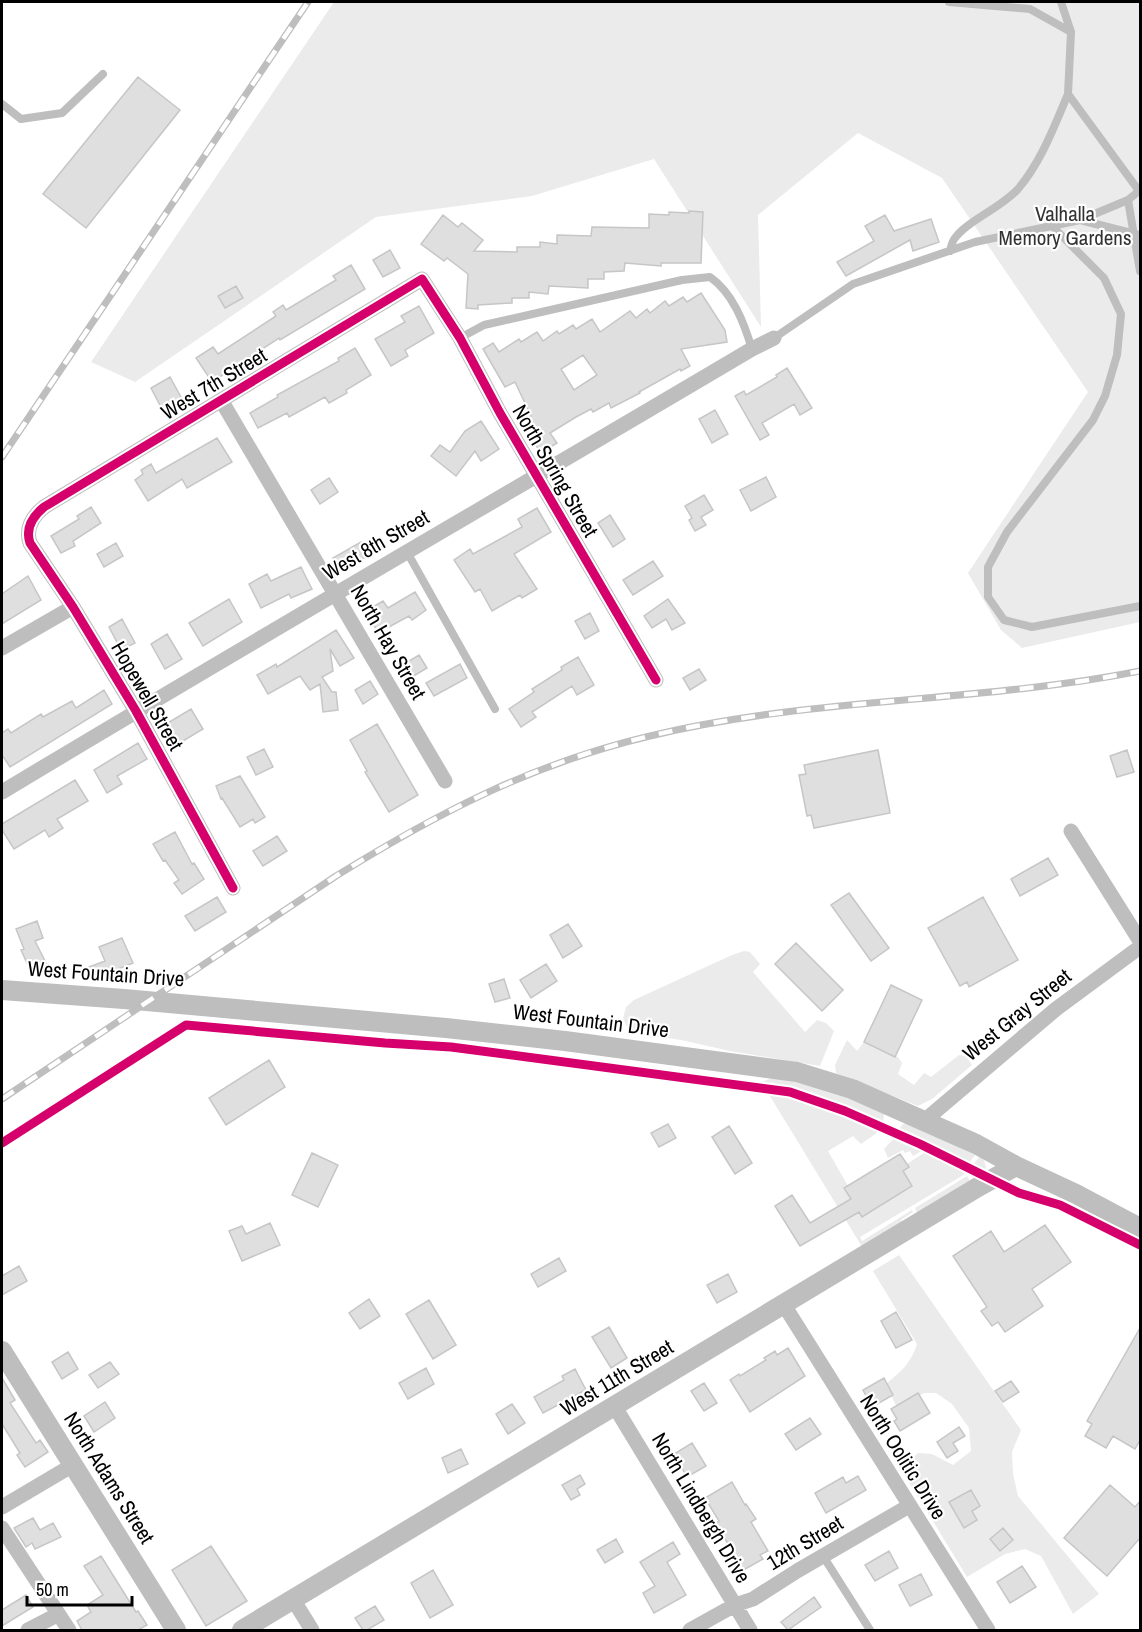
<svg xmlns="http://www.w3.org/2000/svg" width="1142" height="1632" font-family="'Archivo Narrow',sans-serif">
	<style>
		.green { fill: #ebebeb }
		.building { fill: #dfdfdf; stroke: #c6c6c6; stroke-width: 1.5; fill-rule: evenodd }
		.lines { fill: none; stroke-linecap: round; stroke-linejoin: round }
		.service { stroke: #bebebe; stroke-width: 8 }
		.minor { stroke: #bebebe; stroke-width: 15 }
		.tertiary { stroke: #bebebe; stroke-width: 20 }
		.rail-casing { stroke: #bebebe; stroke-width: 7 }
		.rail { stroke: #fff; stroke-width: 4.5; stroke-dasharray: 14; stroke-linecap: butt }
		.cycleway-casing { stroke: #fff; stroke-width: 13 }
		.cycleway { stroke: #d6006c; stroke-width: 9 }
		.labels { text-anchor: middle; stroke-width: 4.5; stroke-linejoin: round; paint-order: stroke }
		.park-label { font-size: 21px; fill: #323232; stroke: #fff }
		.street-label { font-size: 21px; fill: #000; stroke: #fff }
	</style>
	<rect width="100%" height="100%" fill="#fff"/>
	<path class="green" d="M334,2H1140V622L1022,648L1001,630L968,573L1088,392L942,178L858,133L758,215L761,327L654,159L532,196L376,217L135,382L91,362Z
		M744,951L750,952L760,964L753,972L805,1032L817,1020L826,1023L834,1031L820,1066L730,1051L681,1040L639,1034L627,1027L623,1018L626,1007L634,1000L732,955Z
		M847,1040L857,1051L864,1042L898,1057L902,1063L898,1074L914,1085L924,1073L931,1077L959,1055L966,1056L972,1065L932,1099L918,1106L836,1073L835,1065Z
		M778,1078L830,1089L884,1114L883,1124L771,1082L769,1089L881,1130L861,1144L853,1136L828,1151L848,1186L844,1189L862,1217L912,1187L903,1171L909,1167L907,1164L927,1151L962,1170L965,1174L860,1237L862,1241L912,1210L913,1212L901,1220L904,1225L864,1250L765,1088L758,1092C758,1081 769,1078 778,1078Z
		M911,1123L975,1155L967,1166L898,1130L903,1124Z
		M895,1137L923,1150L913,1156L910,1151L905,1153L903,1150L888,1158L884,1149Z
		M979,1157L984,1160L986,1167L983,1174L976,1179L970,1169Z
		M967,1176L971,1183L917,1213L915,1208Z
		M899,1255L1021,1430L1012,1452L1013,1474L1018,1496L1099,1594L1073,1614L1041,1556L1025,1549L1005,1554L967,1577L901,1469L918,1453L932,1454L953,1465L971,1451L969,1428L952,1404L936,1393H924L897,1408L886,1384C901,1372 911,1363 917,1344L873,1271Z"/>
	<path class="building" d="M138,77L180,110L86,228L43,194Z
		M689,211L703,212L701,263H661V266L625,263L624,271L604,272V279H588V288L549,286L548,294L529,292V298H512V303L478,305V309L466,308L468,274L447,258L444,261L421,244L443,215L458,227L462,223L483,240L474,251L517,252V247H540V242L557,244V235L591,236L592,227L649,228V214L669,215V212L689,213Z
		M885,215L894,231L931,219L939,242L913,251L910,240L846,276L837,262L874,241L865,226Z
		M390,250L400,268L383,277L373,260Z
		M351,265L365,289L280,340L279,338L212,382L196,358L213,347L218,354L276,316L273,312L283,305L286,310L336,280L333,276Z
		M236,286L243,298L225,308L218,296Z
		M701,293L725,330L727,342L681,349L690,366L681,371L680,369L639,392L640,393L611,408L609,403L593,412L591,409L576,417L550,433L557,443L541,453L521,422L531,416L515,382L505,387L483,349L493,343L499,352L519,339L521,342L537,332L543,341L557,331L559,334L573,325L576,329L592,319L600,332L630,311L636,318L647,309L650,313L665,301L669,306L683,297L687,302ZM583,355L597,375L574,390L561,369Z
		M419,306L434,333L405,350L408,356L391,366L375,339L405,322L401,316Z
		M355,348L371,375L346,390L347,393L329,403L325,397L289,417L287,413L258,428L250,413L278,397L277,395L339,361L338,358Z
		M787,368L812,408L800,415L794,404L762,423L769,435L760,440L735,396L744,391L746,395L777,377L776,375Z
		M170,377L182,399L162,409L151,388Z
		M715,410L728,434L712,443L699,419Z
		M481,421L499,449L481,461L475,451L456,476L431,456L440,445L450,452L465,431Z
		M217,438L232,462L187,488L182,479L148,501L135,480L143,474L141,470L151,464L156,473Z
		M766,477L776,497L751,511L740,490Z
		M329,478L338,492L320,504L311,490Z
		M704,495L713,510L701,517L706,525L695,531L689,520L692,518L685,506Z
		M91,507L101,523L73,541L75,546L61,553L51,536L79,519L77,516Z
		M537,508L551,532L514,554L537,589L522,598L520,595L492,611L480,589L475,592L454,560L470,549L473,554L522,527L518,519Z
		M610,515L625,539L613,547L598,523Z
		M361,542L369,555L341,571L333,558Z
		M116,543L123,556L104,567L97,554Z
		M653,561L663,576L633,595L623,580Z
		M301,567L312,589L291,598L289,594L261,608L249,584L267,574L271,581Z
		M28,576L41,600L2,624V594Z
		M415,592L426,610L412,620L409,616L378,633L366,611L383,601L388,608Z
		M229,599L242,622L203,646L189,623Z
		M668,599L685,623L672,630L666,619L652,628L644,616Z
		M590,613L599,631L585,639L575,621Z
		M122,619L135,643L121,650L109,627Z
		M336,630L354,658L340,666L330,649L333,671L322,677L332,692H336L338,710L323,712L320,684L310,690L300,676L268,694L257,675L276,664L277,667Z
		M167,634L182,659L165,669L151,644Z
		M419,655L427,668L412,677L404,664Z
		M578,657L594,685L577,695L572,686L532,712L536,717L521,727L509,709L534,692L532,689L562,670L561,667Z
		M460,664L467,678L434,696L426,683Z
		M699,669L706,680L690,690L683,678Z
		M370,681L378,694L363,704L355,690Z
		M104,690L112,704L10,767L2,755V733L8,729L11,733L41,714L43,717L72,701L76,708Z
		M191,709L203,729L178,744L166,724Z
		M377,724L418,795L389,812L365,772L367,771L350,740Z
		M138,743L147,759L117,776L122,784L107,793L94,770Z
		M264,749L273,767L256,775L247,757Z
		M878,750L890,813L814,828L811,815L807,816L799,775L806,774L804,765Z
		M1127,750L1134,772L1117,777L1110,756Z
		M240,776L265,817L255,823L253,819L240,827L222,798L221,799L216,786Z
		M75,780L88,801L57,819L63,828L49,837L45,830L14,849L2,830V824Z
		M175,832L192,864L194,863L204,879L182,894L174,883L179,880L165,860L163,861L153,844Z
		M277,836L287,851L263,866L253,851Z
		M1048,858L1058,875L1020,896L1011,879Z
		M849,893L889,948L871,961L831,905Z
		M217,897L226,912L195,931L185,916Z
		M983,897L1018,960L969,987L967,982L960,986L928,928Z
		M37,921L43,938L35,941L48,967L32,974L21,950L24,949L16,929Z
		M568,924L582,946L563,958L550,935Z
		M122,938L133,963L94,979L89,967L105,961L99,947Z
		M796,943L843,990L822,1011L775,964Z
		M546,964L557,981L531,998L520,980Z
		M504,979L510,998L495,1002L489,984Z
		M891,985L922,1000L895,1057L864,1042Z
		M269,1060L285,1087L226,1125L209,1098Z
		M668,1124L676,1138L659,1147L651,1133Z
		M729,1126L752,1163L735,1174L712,1137Z
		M312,1153L338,1165L318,1207L292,1195Z
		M900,1154L909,1167L903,1171L912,1186L862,1217L859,1212L800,1246L775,1206L792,1195L810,1223L851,1199L844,1188Z
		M270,1223L280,1245L242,1261L229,1231L242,1226L246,1234Z
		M1045,1225L1071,1262L1032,1289L1043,1306L1005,1332L998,1322L992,1326L981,1311L987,1307L953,1256L991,1231L1004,1252Z
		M559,1258L566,1271L538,1287L531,1274Z
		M19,1266L27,1281L2,1295V1276Z
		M728,1274L737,1292L717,1303L707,1285Z
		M369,1299L380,1316L360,1329L349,1313Z
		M429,1300L456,1345L433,1359L406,1314Z
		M896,1312L912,1340L896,1348L881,1321Z
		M609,1327L627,1358L611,1368L592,1337Z
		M1140,1328V1440L1135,1449L1113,1436L1106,1448L1085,1436L1092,1424L1087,1421Z
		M788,1348L805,1376L750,1412L730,1380L739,1374L740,1376L766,1360L764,1358L775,1351L777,1355Z
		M68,1352L78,1369L62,1379L52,1362Z
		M110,1362L119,1374L98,1388L89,1375Z
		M426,1368L434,1384L408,1399L399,1383Z
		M575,1369L586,1390L543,1413L534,1397L564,1380L562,1376Z
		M2,1378L15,1400L10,1403L36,1443L40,1440L48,1452L25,1467L17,1455L20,1453L2,1424Z
		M884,1378L893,1395L872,1407L863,1390Z
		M1011,1381L1019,1392L1003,1402L995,1391Z
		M704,1383L717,1403L704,1411L691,1391Z
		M918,1393L930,1413L900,1431L894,1421L897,1419L891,1409Z
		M105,1402L115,1418L94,1432L84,1416Z
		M512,1404L525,1423L508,1434L496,1414Z
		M810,1418L821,1434L796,1450L785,1434Z
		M959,1427L965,1436L953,1443L958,1451L947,1458L937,1442Z
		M692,1443L706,1466L687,1477L674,1454Z
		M461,1449L468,1464L448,1473L442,1458Z
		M580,1475L585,1484L577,1489L580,1495L571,1500L562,1485Z
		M858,1476L866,1490L826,1513L815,1493L843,1477L846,1483Z
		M732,1482L745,1505L746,1504L756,1519L751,1522L768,1551L760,1555L763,1559L740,1572L729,1553L733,1551L715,1524L719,1521L705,1498Z
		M1110,1485L1135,1507L1140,1501V1538L1107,1576L1064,1538Z
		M971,1490L980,1506L972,1511L977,1520L964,1528L949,1502Z
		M33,1518L40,1530L53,1523L61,1537L35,1549L32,1543L26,1547L14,1528Z
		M1003,1528L1013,1540L1000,1551L990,1539Z
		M616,1539L623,1552L605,1563L597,1550Z
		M673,1542L680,1554L667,1562L686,1595L654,1613L643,1593L655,1586L640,1562Z
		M211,1546L247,1601L206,1626L172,1570Z
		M889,1551L898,1568L875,1581L865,1565Z
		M101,1556L136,1612L138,1611L147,1625L138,1630H82L77,1621L91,1612L87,1605L103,1595L84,1566Z
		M1022,1566L1036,1587L1010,1603L997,1582Z
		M433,1570L453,1605L430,1618L411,1583Z
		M921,1574L932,1595L910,1606L899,1585Z
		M26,1595L33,1607L2,1626V1610Z
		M814,1597L821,1607L788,1630L781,1622Z
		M375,1606L384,1620L367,1630H363L355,1618Z"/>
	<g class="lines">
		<path class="service" d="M949,2L1030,9L1071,32
			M1061,2L1071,32L1068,94L1139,191
			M2,104L21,119L62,113L103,74
			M1128,200L1140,271
			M1080,220L1139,235
			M1052,226L1104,278L1121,314L1117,355L1105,396L1093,420L1007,532L988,567V597L1004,620L1032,627L1140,606
			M950,251C951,247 952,241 955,238C967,221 1001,208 1018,189C1041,162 1054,127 1068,94
			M460,338L484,325L682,280L710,277C733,293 744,323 752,349
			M774,338L853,284L975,242L1080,220L1128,200L1140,190
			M407,552L495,709
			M823,1556L870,1630"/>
		<path class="minor" d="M221,400L445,781
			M2,648L73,607
			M2,792C251,642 502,497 752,349L774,338
			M1071,831L1140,941
			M233,888L136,711L73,607L30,543C25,528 33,516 44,507L422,279L460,338L500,413L656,680
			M924,1121L1056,1009L1140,947
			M784,1305L988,1630
			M615,1407L750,1630
			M2,1507L73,1465
			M2,1528L69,1630
			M294,1601L312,1630
			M28,1630L57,1615
			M690,1630L735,1605L753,1599L797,1571L909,1506"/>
		<path class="tertiary" d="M2,990L124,999L446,1028L565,1041L797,1072L852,1089L924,1121L976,1144L1016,1166L1076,1194L1140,1228
			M2,1351L176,1630
			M242,1630L978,1187L1016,1166"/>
		<defs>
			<path id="rail" d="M2,457L308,2
				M2,1099L336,876C438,813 531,764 650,736C810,697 978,703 1140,671"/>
		</defs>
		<use href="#rail" class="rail-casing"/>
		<use href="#rail" class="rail"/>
		<defs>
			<path id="cycleway" d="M233,888L136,711L73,607L30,543C25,528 33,516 44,507L422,279L460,338L500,413L656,680
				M2,1143L186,1025L385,1043L451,1047L790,1092L845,1111L920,1144L1019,1193L1060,1205L1140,1245"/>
		</defs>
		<use href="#cycleway" class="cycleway-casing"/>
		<use href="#cycleway" class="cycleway"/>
	</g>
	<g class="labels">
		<g class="park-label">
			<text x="1065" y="221">Valhalla<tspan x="1065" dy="24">Memory Gardens</tspan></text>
		</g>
		<g class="street-label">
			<text transform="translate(214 384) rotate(-31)" y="7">West 7th Street</text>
			<text transform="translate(555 471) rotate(60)" y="7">North Spring Street</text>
			<text transform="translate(376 545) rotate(-30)" y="7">West 8th Street</text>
			<text transform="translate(388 642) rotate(60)" y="7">North Hay Street</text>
			<text transform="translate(147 696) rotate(60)" y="7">Hopewell Street</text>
			<text transform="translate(106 974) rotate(4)" y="7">West Fountain Drive</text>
			<text transform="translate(1017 1015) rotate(-39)" y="7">West Gray Street</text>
			<text transform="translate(591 1021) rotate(7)" y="7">West Fountain Drive</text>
			<text transform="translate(617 1378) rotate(-31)" y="7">West 11th Street</text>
			<text transform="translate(903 1457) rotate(58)" y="7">North Oolitic Drive</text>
			<text transform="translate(109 1478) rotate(58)" y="7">North Adams Street</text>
			<text transform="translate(701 1508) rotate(59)" y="7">North Lindbergh Drive</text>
			<text transform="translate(805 1543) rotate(-31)" y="7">12th Street</text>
		</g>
	</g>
	<rect width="1142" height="1632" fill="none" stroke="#000000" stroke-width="6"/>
	<path d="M27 1596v9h105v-9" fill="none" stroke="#000000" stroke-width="3"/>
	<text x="36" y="1596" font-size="18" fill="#000000" stroke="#ffffff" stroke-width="4.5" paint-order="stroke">50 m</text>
</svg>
